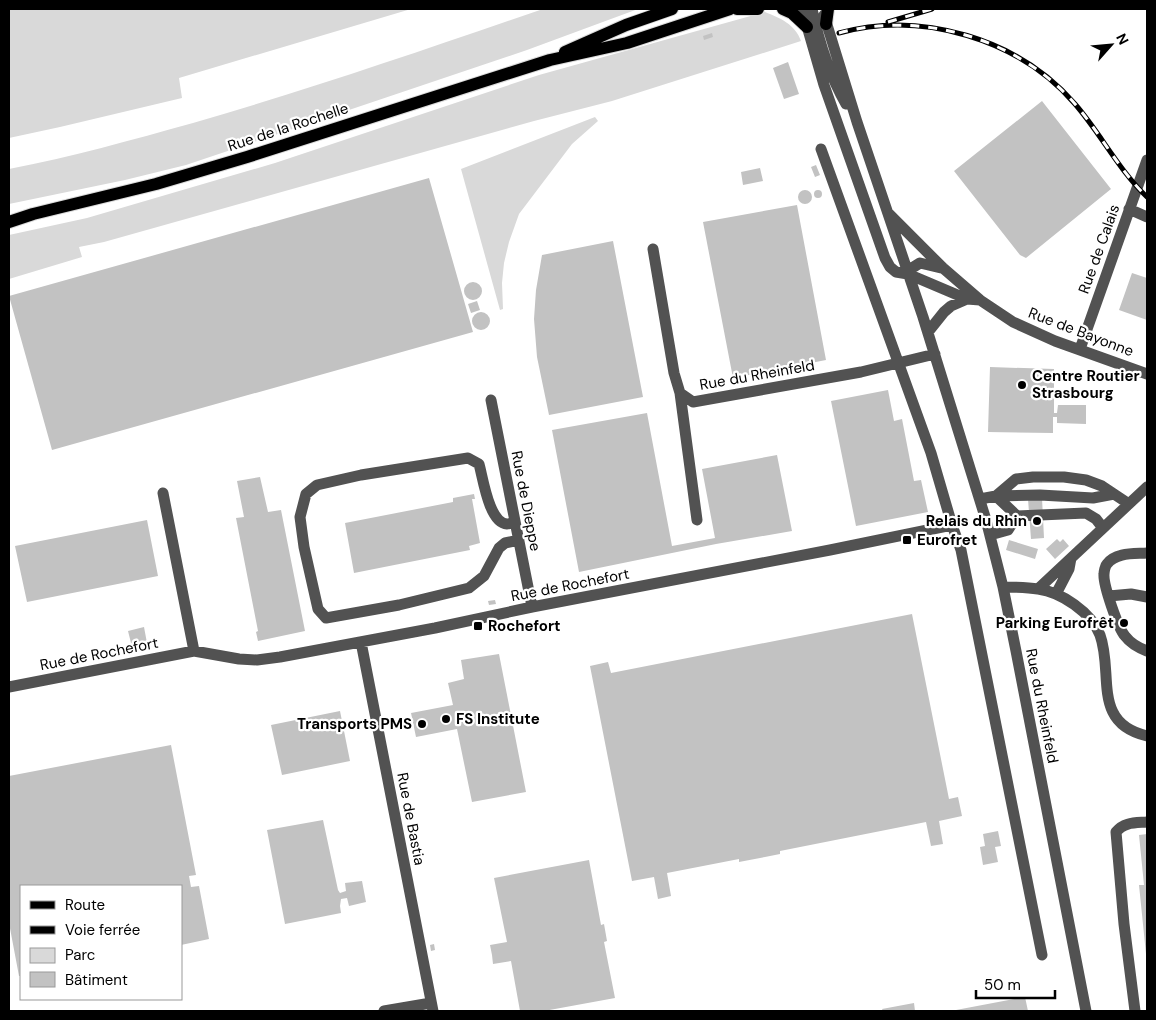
<svg xmlns="http://www.w3.org/2000/svg" width="1156" height="1020" font-family="'DM Sans',sans-serif">
	<style>
		.green { fill: #d9d9d9 }
		.building { fill: #c2c2c2 }
		.lines { fill: none; stroke-linecap: round; stroke-linejoin: round }
		.major-casing { stroke: #dbdbdb; stroke-width: 14 }
		.minor { stroke: #525252; stroke-width: 11 }
		.major { stroke: #000; stroke-width: 12 }
		.rail-casing { stroke: #000; stroke-width: 5 }
		.rail { stroke: #fff; stroke-width: 3; stroke-dasharray: 9; stroke-linecap: butt }
		.poi-dot { fill: #000; stroke: #fff; stroke-width: 2 }
		.labels { text-anchor: middle; stroke-width: 4.5; stroke-linejoin: round; paint-order: stroke }
		.street-label { font-size: 15px; fill: #000; stroke: #fff }
		.poi-label { font-size: 15px; font-weight: bold; fill: #000; stroke: #fff; text-anchor: start }
	</style>
	<rect width="100%" height="100%" fill="#fff"/>
	<path class="green" d="M9,9H411L179,78L182,98L60,127L9,138Z
		M543,9H638L527,50L186,165L125,180L9,204V169C71,157 132,140 193,123C311,89 427,49 543,9Z
		M765,12C780,18 795,24 801,41L612,101L534,121L104,242L79,247L82,257L9,279V235L87,218L275,163L539,75Z
		M595,117L598,121L572,144L519,214L509,242L504,263L502,283L503,309L500,310L461,169Z"/>
	<path class="building" d="M712,33L713,37L704,40L703,36Z
		M788,62L799,94L784,99L773,68Z
		M1042,101L1111,189L1026,258L1020,255L954,171Z
		M816,165L820,175L815,177L811,167Z
		M760,168L763,181L743,185L741,172Z
		M429,178L473,332L52,450L9,296Z
		M798 197a7 7 0 1 1 14 0a7 7 0 1 1-14 0Z
		M814 194a4 4 0 1 1 8 0a4 4 0 1 1-8 0Z
		M797,205L826,360L733,378L703,222Z
		M613,241L643,397L549,415L537,357L534,319L536,290L542,255Z
		M1132,273L1147,278V320L1119,310Z
		M464 291a9 9 0 1 1 18 0a9 9 0 1 1-18 0Z
		M477,301L480,310L471,313L468,304Z
		M472 321a9 9 0 1 1 18 0a9 9 0 1 1-18 0Z
		M990,367L1054,369V413H1057L1058,405H1086V424L1057,423V417H1053V433L988,432Z
		M888,390L894,421L902,419L914,481L921,480L928,512L856,526L831,401Z
		M647,413L672,546L715,538L702,469L777,455L792,531L716,544L579,572L552,430Z
		M260,477L268,512L281,510L305,631L258,641L256,632L258,631L236,518L244,517L237,481Z
		M474,494L475,499H472L480,543L469,546L470,550L354,573L345,523L453,502V498Z
		M1042,498L1044,538L1031,539L1028,499Z
		M147,520L158,576L27,602L15,546Z
		M1057,539L1060,542L1063,539L1069,546L1055,559L1046,549Z
		M1009,540L1038,549L1035,559L1006,550Z
		M495,600L496,604L489,605L488,601Z
		M912,614L949,799L958,797L962,816L939,821L943,844L931,846L926,822L780,851V854L765,857L739,862V859L667,873L671,896L658,899L654,877L632,881L590,666L608,662L611,673Z
		M144,627L147,643L132,647L128,631Z
		M499,654L526,792L472,802L457,729L416,737L411,713L453,705L448,683L464,679L461,660Z
		M340,711L350,761L282,775L271,725Z
		M171,745L196,875L189,876L191,887L199,886L209,939L181,945V886H21V976H19L9,923V776Z
		M323,820L338,890L340,893L346,891L345,883L362,881L366,902L349,906L347,898L341,899L340,906L341,913L285,924L267,830Z
		M998,831L1001,846L995,847L998,862L983,865L980,847L985,846L983,834Z
		M1147,834V954H1146L1139,885H1144L1139,835Z
		M589,860L601,925L604,924L607,941L604,942L615,998L544,1011H520L511,961L493,964L492,955L490,945L507,942L494,878Z
		M434,944L435,950L431,951L430,945Z
		M1025,997L1028,1011H956V1010Z
		M914,1003L915,1011H883L882,1009Z"/>
	<g class="lines">
		<defs>
			<path id="major" d="M737,9H758
				M783,9L792,13L807,27
				M826,24L828,9
				M565,52L626,25L672,9
				M9,222L33,214L156,184L247,157L550,60L627,43L730,9"/>
		</defs>
		<use href="#major" class="major-casing"/>
		<path class="minor" d="M802,9L824,85L885,258L890,267L896,272L908,274L967,299L980,300
			M812,9C819,42 829,74 846,104
			M824,15L857,122L923,317L986,520L1003,587L1016,651L1086,1011
			M821,149L931,453L952,525L961,550L1042,955
			M1129,209L1147,217
			M889,214L943,268L980,300L1013,322L1055,341L1147,374
			M653,249L674,373L680,393L693,402L861,372L935,354
			M908,274L912,268L920,263L941,268
			M928,332L944,312L951,306L967,299
			M1080,349L1147,160
			M680,393L697,520
			M491,400L532,607
			M163,493L194,651
			M996,496L1017,516L1086,513L1096,519L1103,528
			M996,496L1040,495L1093,498L1114,494
			M980,499L996,496L1016,479L1033,477H1064L1086,480L1102,486L1129,504
			M515,522C512,522 510,524 507,524C489,523 483,478 479,464L468,458L361,475L317,485L306,494L300,517L304,547L318,609L326,618L399,605L469,588L484,576L499,548L505,543L519,540
			M990,535L1008,530L1017,516
			M1147,553C1135,554 1116,552 1107,564C1105,566 1104,572 1104,574C1103,585 1118,628 1125,636C1131,644 1139,648 1147,651
			M1003,587C1014,587 1027,587 1038,589C1061,592 1091,612 1100,635C1114,673 1091,723 1147,736
			M1038,589L1147,487
			M1056,594L1069,569L1071,558
			M1109,596L1131,594L1147,597
			M361,642L433,1011
			M9,687L194,651L239,659L257,660L280,657L435,628L532,607L830,550L952,525
			M384,1011L431,1003
			M1135,1011L1124,924L1116,832C1124,822 1135,823 1147,822"/>
		<use href="#major" class="major"/>
		<defs>
			<path id="rail" d="M888,22L932,9
				M839,33C922,10 1019,39 1075,104C1101,134 1118,169 1147,197"/>
		</defs>
		<use href="#rail" class="rail-casing"/>
		<use href="#rail" class="rail"/>
	</g>
	<g class="poi-dot">
		<circle cx="1022" cy="385" r="5"/>
		<circle cx="1037" cy="521" r="5"/>
		<rect x="902" y="535" width="10" height="10" rx="2.5"/>
		<circle cx="1124" cy="623" r="5"/>
		<rect x="473" y="621" width="10" height="10" rx="2.5"/>
		<circle cx="446" cy="719" r="5"/>
		<circle cx="422" cy="724" r="5"/>
	</g>
	<g class="labels">
		<g class="street-label">
			<text transform="translate(288 127) rotate(-18)" y="5">Rue de la Rochelle</text>
			<text transform="translate(1099 249) rotate(-70)" y="5">Rue de Calais</text>
			<text transform="translate(1081 332) rotate(21)" y="5">Rue de Bayonne</text>
			<text transform="translate(757 375) rotate(-10)" y="5">Rue du Rheinfeld</text>
			<text transform="translate(526 501) rotate(79)" y="5">Rue de Dieppe</text>
			<text transform="translate(570 585) rotate(-11)" y="5">Rue de Rochefort</text>
			<text transform="translate(99 654) rotate(-11)" y="5">Rue de Rochefort</text>
			<text transform="translate(1042 706) rotate(79)" y="5">Rue du Rheinfeld</text>
			<text transform="translate(411 819) rotate(79)" y="5">Rue de Bastia</text>
		</g>
		<g class="poi-label">
			<text x="1032" y="381">Centre Routier<tspan x="1032" dy="17">Strasbourg</tspan></text>
			<text x="1027" y="526" text-anchor="end">Relais du Rhin</text>
			<text x="917" y="545">Eurofret</text>
			<text x="1114" y="628" text-anchor="end">Parking Eurofrêt</text>
			<text x="488" y="631">Rochefort</text>
			<text x="456" y="724">FS Institute</text>
			<text x="412" y="729" text-anchor="end">Transports PMS</text>
		</g>
	</g>
	<rect width="1156" height="1020" fill="none" stroke="#000000" stroke-width="20"/>
	<rect x="20" y="885" width="162" height="115" fill="#ffffff" stroke="#999999"/>
	<rect x="30" y="901" width="25" height="8" fill="#000000" stroke="#999999"/>
	<text x="65" y="910" font-size="15" fill="#000000">Route</text>
	<rect x="30" y="926" width="25" height="8" fill="#000000" stroke="#999999"/>
	<text x="65" y="935" font-size="15" fill="#000000">Voie ferrée</text>
	<rect x="30" y="948" width="25" height="15" fill="#d9d9d9" stroke="#999999"/>
	<text x="65" y="960" font-size="15" fill="#000000">Parc</text>
	<rect x="30" y="972" width="25" height="15" fill="#c2c2c2" stroke="#999999"/>
	<text x="65" y="985" font-size="15" fill="#000000">Bâtiment</text>
	<g transform="translate(1111 45) rotate(63)" stroke="#ffffff" stroke-width="4" paint-order="stroke">
	<path d="M0-4L9 19L0 12L-9 19Z" fill="#000000"/>
	<text y="-8" font-size="14" font-weight="bold" text-anchor="middle" fill="#000000">N</text>
	</g>
	<path d="M976 990v8h79v-8" fill="none" stroke="#000000" stroke-width="2.5"/>
	<text x="984" y="990" font-size="15" fill="#000000" stroke="#ffffff" stroke-width="4" paint-order="stroke">50 m</text>
</svg>
